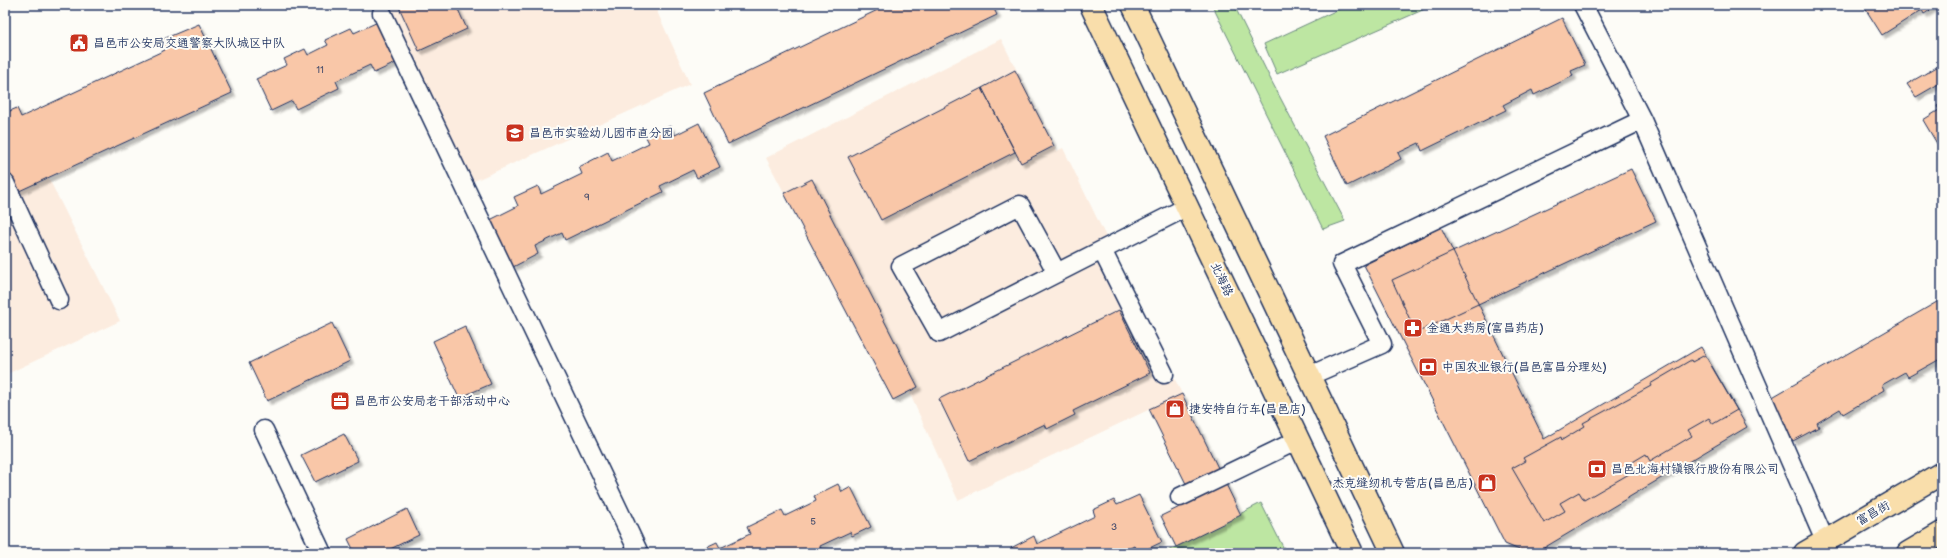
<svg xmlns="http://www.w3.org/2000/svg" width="1947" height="558" font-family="'Balsamiq Sans','LXGW WenKai TC',sans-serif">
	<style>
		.built { fill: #fcecdf }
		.green { fill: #bde6a2; stroke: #6c8a80 }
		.building { fill: #f9c7a8; stroke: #1b2f5e; filter: url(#shadow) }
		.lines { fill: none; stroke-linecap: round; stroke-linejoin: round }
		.lane-casing { stroke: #1b2f5e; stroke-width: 21 }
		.primary-casing { stroke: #1b2f5e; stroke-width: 25 }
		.lane { stroke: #fdfcf7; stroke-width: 18 }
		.primary { stroke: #f9deab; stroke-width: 22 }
		.labels { text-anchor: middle; stroke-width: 4; stroke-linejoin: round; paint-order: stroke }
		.number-label { font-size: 10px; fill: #525570 }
		.poi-label { font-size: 12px; fill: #1b2f5e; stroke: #fdfcf7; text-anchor: start }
		.street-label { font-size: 12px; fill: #1b2f5e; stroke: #fdfcf7 }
	</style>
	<defs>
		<filter id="shadow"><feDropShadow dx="3.5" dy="3.5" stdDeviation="1" flood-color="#0004"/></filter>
	</defs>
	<rect width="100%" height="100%" fill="#fdfcf7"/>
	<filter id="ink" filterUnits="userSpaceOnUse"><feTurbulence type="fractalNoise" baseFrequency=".025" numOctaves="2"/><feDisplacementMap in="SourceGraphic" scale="8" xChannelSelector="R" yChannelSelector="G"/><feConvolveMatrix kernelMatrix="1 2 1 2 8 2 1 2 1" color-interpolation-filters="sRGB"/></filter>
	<g filter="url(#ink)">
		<path class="built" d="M388,5H654L690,84L472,182Z
			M1001,39L1057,151L1063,148L1182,394L958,500L909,392L893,400L766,158Z
			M5,165L48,177L120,321L7,374L5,370Z"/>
		<path class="green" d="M1212,5H1234L1272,82L1345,221L1323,229Z
			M1348,5H1434L1277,74L1264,44Z
			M1261,503L1286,553H1163L1176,547Z"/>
		<path class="building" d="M398,5H456L467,29L419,51Z
			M888,5H992L997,15L728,144L704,93Z
			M1863,5H1938L1924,14L1922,10L1882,35Z
			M1562,18L1585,65L1571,71L1573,76L1534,95L1532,90L1503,105L1506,110L1422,151L1419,143L1398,153L1401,159L1347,186L1323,136Z
			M380,21L400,61L374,73L370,65L336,81L339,88L296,109L292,101L271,111L256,79L287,65L284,59L305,49L308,55L328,45L325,40L351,28L354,33Z
			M199,24L232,93L17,192L5,165V113L17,108L21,117L165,50L161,40Z
			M1942,64V82L1916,97L1907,84Z
			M1015,70L1054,146L1021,163L982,88Z
			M982,88L1015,152L881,220L848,157Z
			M1942,103V152L1923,120L1939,110L1937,106Z
			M699,123L720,167L697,178L693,170L660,186L663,192L565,240L562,233L535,246L538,254L513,267L490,220L518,206L514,197L538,186L541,194L582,174L579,167L608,152L612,161L649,143L646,137L670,126L675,135Z
			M1631,169L1656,221L1416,333L1392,280Z
			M812,179L918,387L893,400L784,193Z
			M1441,227L1544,439L1701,347L1747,427L1537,552L1522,551L1505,544L1364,265Z
			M1942,299V358L1908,377L1905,372L1882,385L1884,390L1843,414L1840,409L1817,423L1819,427L1793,441L1769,399Z
			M1119,310L1150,373L1073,411L1075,415L1047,429L1045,424L969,461L939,399Z
			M332,323L350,361L267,401L249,363Z
			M465,326L491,384L459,398L433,341Z
			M1705,355L1737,410L1713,424L1709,418L1688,430L1692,436L1650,461L1646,454L1626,466L1629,474L1584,500L1579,492L1560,503L1565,511L1544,523L1512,468L1525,461L1523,458L1561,437L1562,440L1585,426L1583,423L1651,386L1650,384L1691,360L1692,362Z
			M1182,394L1241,515L1176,547L1161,516L1194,500L1149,409Z
			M344,434L358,461L315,482L301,455Z
			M838,484L842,492L851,487L871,527L852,536L850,532L820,546L822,551L818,553H693L717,542L720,548L750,534L747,527L782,510L785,516L816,501L814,496Z
			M1139,495L1162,542L1139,553L1134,546L1121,553H1014L1011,548L1034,536L1037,544L1095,516L1093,510L1114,500L1117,505Z
			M407,509L419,535L382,553H355L348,539Z"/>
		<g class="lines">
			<defs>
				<path id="lane" d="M1583,5L1642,120L1825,541
					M382,13L639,553
					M5,183L59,300
					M1102,250L1187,207
					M1057,273L1020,205L901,266L939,333L1102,250L1164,374
					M1309,376L1382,344L1342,264L1642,120
					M264,430L322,553
					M1180,497L1298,440"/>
				<path id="primary" d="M1091,5L1352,553
					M1133,5L1393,553
					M1805,553L1942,473
					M1908,553L1942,533"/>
			</defs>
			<use href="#lane" class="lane-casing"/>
			<use href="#primary" class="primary-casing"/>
			<use href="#lane" class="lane"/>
			<use href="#primary" class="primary"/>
		</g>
	</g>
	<defs>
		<symbol id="civic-square" viewBox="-11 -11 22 22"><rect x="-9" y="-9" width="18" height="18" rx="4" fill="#c8321e" stroke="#fdfcf7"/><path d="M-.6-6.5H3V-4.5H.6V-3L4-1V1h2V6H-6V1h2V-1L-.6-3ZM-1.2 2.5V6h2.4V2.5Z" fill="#fff"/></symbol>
		<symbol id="school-square" viewBox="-11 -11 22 22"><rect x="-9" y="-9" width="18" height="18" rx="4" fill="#c8321e" stroke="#fdfcf7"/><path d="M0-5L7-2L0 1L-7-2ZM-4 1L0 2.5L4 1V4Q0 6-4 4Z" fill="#fff"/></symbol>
		<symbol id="pharmacy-square" viewBox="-11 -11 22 22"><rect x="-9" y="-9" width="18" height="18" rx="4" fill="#c8321e" stroke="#fdfcf7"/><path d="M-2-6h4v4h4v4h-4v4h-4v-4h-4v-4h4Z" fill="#fff"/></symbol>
		<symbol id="bank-square" viewBox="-11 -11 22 22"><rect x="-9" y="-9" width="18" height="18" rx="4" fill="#c8321e" stroke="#fdfcf7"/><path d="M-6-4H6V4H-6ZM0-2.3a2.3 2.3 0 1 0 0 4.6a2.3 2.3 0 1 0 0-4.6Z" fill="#fff"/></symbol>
		<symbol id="office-square" viewBox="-11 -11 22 22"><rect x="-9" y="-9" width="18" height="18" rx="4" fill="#c8321e" stroke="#fdfcf7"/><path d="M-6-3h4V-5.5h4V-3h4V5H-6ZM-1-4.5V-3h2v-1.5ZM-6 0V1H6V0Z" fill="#fff"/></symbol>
		<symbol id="shop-square" viewBox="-11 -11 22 22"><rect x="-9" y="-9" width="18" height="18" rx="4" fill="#c8321e" stroke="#fdfcf7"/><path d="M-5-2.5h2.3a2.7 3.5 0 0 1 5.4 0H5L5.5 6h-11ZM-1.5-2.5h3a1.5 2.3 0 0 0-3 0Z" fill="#fff"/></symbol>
	</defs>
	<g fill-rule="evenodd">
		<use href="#civic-square" x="68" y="32" width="22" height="22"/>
		<use href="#school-square" x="504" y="122" width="22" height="22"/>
		<use href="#pharmacy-square" x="1402" y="317" width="22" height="22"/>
		<use href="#bank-square" x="1417" y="356" width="22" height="22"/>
		<use href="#office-square" x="329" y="390" width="22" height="22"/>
		<use href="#shop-square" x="1164" y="398" width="22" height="22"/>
		<use href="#bank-square" x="1586" y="458" width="22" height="22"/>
		<use href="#shop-square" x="1476" y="472" width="22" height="22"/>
	</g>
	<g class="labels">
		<g class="number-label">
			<text x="320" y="73">11</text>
			<text x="587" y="200">9</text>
			<text x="813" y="525">5</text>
			<text x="1114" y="530">3</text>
		</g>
		<g class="poi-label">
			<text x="93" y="47">昌邑市公安局交通警察大队城区中队</text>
			<text x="529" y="137">昌邑市实验幼儿园市直分园</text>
			<text x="1427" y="332">金通大药房(富昌药店)</text>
			<text x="1442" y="371">中国农业银行(昌邑富昌分理处)</text>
			<text x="354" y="405">昌邑市公安局老干部活动中心</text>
			<text x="1189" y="413">捷安特自行车(昌邑店)</text>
			<text x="1611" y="473">昌邑北海村镇银行股份有限公司</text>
			<text x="1473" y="487" text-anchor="end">杰克缝纫机专营店(昌邑店)</text>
		</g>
		<g class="street-label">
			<text transform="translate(1222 279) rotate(65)" y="4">北海路</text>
			<text transform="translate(1873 513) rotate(-30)" y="4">富昌街</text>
		</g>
	</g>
	<rect width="1947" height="558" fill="none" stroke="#fdfcf7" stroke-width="20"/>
	<rect x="10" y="10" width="1927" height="538" fill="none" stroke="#1b2f5e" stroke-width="1.5" filter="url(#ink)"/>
</svg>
